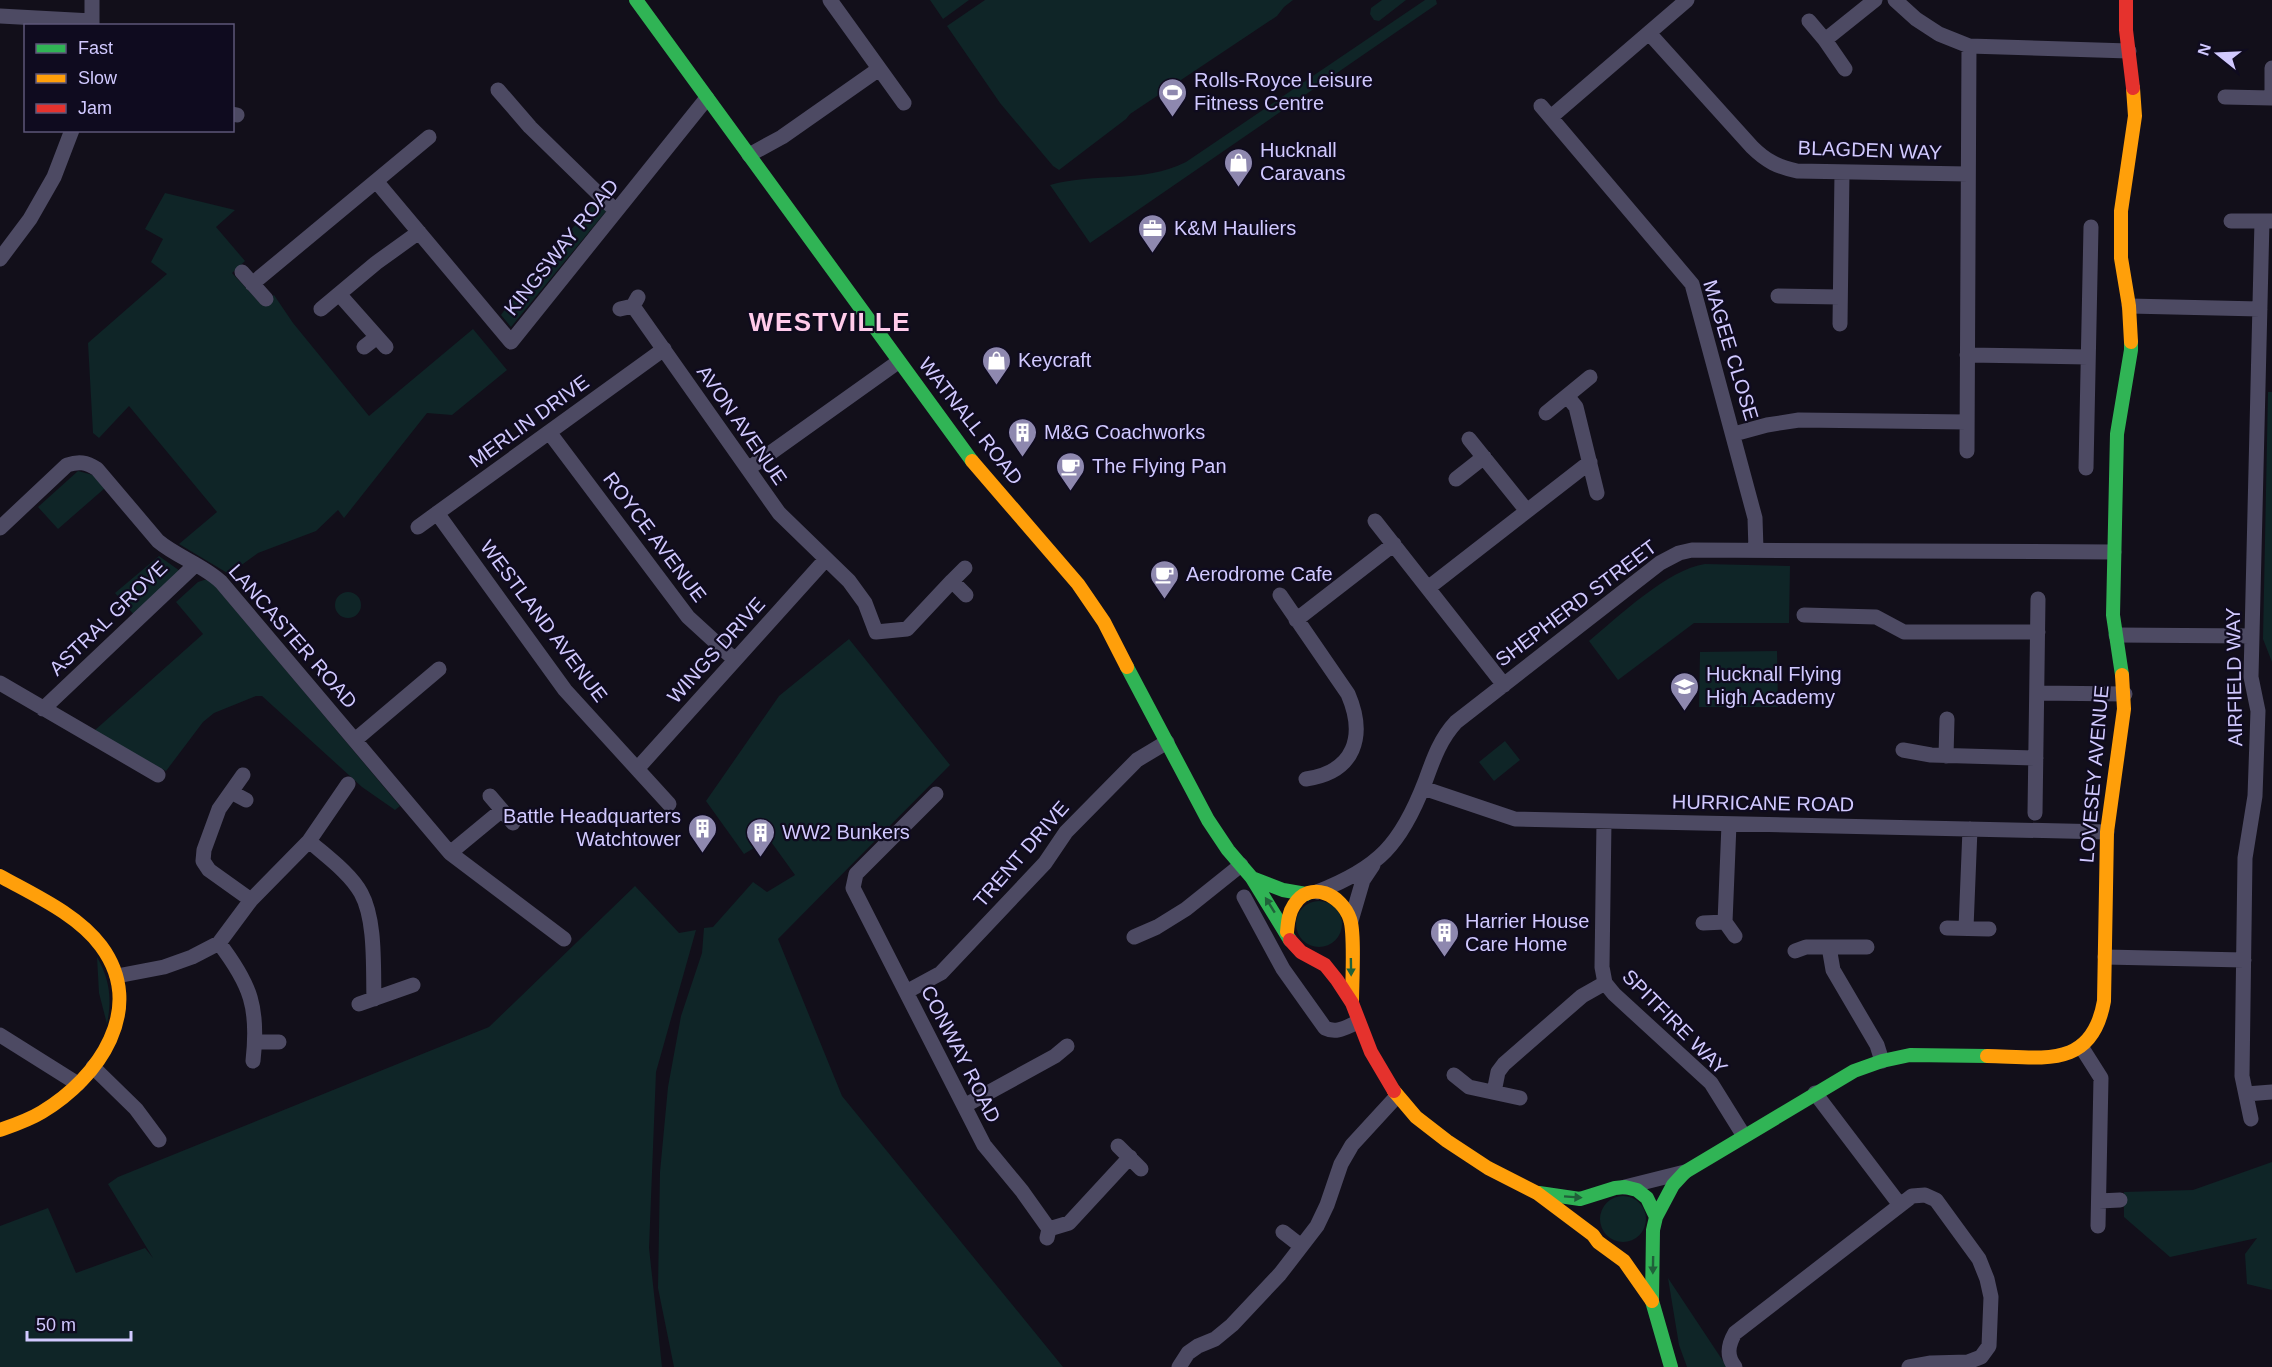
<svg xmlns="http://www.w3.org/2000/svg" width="2272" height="1367" font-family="Helvetica,sans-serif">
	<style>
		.green { fill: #0f2527 }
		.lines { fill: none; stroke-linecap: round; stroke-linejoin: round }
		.street { stroke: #4d4a63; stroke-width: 15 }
		.fast { stroke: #30b455; stroke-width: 14 }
		.slow { stroke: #ff9f0a; stroke-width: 14 }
		.jam { stroke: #e5322d; stroke-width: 14 }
		.oneway { fill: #20603a }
		.labels { text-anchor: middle; stroke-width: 4.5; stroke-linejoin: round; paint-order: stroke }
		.poi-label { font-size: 20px; fill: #d1c9ff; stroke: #0f0b1f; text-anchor: start }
		.street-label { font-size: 20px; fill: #d1c9ff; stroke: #0f0b1f }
		.district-label { font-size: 26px; font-weight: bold; letter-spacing: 1.5px; fill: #ffcbea; stroke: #0f0b1f }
	</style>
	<rect width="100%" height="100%" fill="#120f1a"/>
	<path class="green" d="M930,0H969L943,19Z
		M985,0H1293L1284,7L1277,16L1130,114L1126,119L1059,170L1053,166L1000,103L947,26Z
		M1382,0H1406L1379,21L1374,20L1370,14L1371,8Z
		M1425,0H1436L1437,4L1090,243L1050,185C1096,172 1142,184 1186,162Z
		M165,193L235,210L216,227L245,261L232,273L263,306L274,295L293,323L369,416L473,329L507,370L452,415L427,413L344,518L338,510L316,531L258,553L229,574L179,544L217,512L129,406L99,438L93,433L88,343L167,274L151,262L163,239L145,229Z
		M597,200L607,210L511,327L501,315L518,291Z
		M2268,392H2272V662L2263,639Z
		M78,471L93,475L105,488L58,529L38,507Z
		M159,556L180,571L136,617L115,593Z
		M1705,564L1790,566L1789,623H1694L1618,680L1589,641C1618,617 1668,569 1705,564Z
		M204,580H210L400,806L395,810L362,787L262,696H256L214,713L203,722L166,771L94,731L203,634L176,602L198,582Z
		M335 605a13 13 0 1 1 26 0a13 13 0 1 1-26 0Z
		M849,639L950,765L778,939L842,1096L1063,1367H674L658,1288L660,1172L668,1087L681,1016L702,953L704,928L713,927L753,882L767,892L795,875L769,839L744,854L706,801L779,696Z
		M1777,651L1778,707H1699L1700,652Z
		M1505,741L1520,760L1494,781L1479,762Z
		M635,886L679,933L696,930L656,1072L649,1248L662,1367H0V1226L48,1208L76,1273L145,1248L153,1258L108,1184L118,1177L489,1027Z
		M1296 924a23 23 0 1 1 46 0a23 23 0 1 1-46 0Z
		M97,957C110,980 112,999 107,1024L99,993Z
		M2272,1162V1290L2247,1284L2245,1254L2257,1238L2170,1257L2124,1217V1192L2193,1190Z
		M1600 1219a23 23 0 1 1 46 0a23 23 0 1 1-46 0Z
		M1668,1278L1727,1367H1687L1679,1345Z"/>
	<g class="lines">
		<path class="street" d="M92,0V26
			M830,0L904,103
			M1895,0L1916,19L1939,34L1969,46L2129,51
			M0,16L92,21
			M1809,21L1825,40L1875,0
			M1649,33L1752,147C1766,161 1778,167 1797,171L1968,174
			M1825,40L1845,69
			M498,90L530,127L616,211
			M2225,97L2272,98
			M2272,98V68
			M1541,106L1692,284L1755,518L1756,550
			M232,114L237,115
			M1551,117L1687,0
			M749,155L782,137L879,69
			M376,181L511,342L707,98
			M2231,221H2272
			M0,259L30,219L54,177L72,130
			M242,272L266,299
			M252,284L429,137
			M339,294L386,347
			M1778,296L1840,297
			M633,306L779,513L849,581L865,603L876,632L907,629L952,581L966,595
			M2129,306L2260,309
			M321,309L376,263L419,232
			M620,309L633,306L638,297
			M1840,324L1842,172
			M364,347L377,337
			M1967,355L2088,357
			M1567,396L1576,407L1597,493
			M1546,413L1590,377
			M549,432L688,617L735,660
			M1734,434L1767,425L1799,420L1967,422
			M1469,439L1527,511
			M1967,451L1969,46
			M2086,468L2091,227
			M748,469L898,362
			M1456,479L1484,457
			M437,513L565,690L669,804
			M1375,521L1504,685
			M418,527L664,349
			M0,528L67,465C79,461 86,462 97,469L158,541C177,557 203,565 221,582L450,853L564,939
			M952,581L965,568
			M1428,588L1590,462
			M1280,595L1348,694C1366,736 1355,772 1306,779
			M1804,615L1876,617L1904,632H2038
			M1296,620L1394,544
			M2116,635L2252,636
			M0,683L158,775
			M2037,693L2125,694
			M43,709L195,565
			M355,740L439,669
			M1903,750L1931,755L2036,758
			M1946,756L1947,719
			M637,769L826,559
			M243,775L219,809L204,850L203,861L209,870L251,900
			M1423,788L1515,819L2107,832
			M231,792L246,800
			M936,794L856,874L853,888L984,1145L1022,1191L1049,1229
			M490,796L513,823
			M2035,813L2038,599
			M1604,821L1602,967L1605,983L1614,994L1711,1083L1744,1136
			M309,841C326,856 350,873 361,893C376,920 373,968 374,999
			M450,853L502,810
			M1317,892C1379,868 1401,844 1425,782C1433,760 1440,739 1456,722L1660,563L1679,553L1692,550L2114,552
			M1244,897L1283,969L1325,1028C1337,1034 1346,1027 1358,1022
			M1351,921L1363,880L1373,865
			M1725,922L1729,824
			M1703,923L1725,922L1735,936
			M1947,928L1989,929
			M1966,928L1970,829
			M1134,937L1157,927L1186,909L1241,865
			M219,943C251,985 259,1008 253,1061
			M1829,947H1867
			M1795,951L1806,947H1829L1833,970L1877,1045L1882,1061
			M2105,957L2244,960
			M117,976L164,967L192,957L219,943L251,900L309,841L348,784
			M906,992L941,973L1045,863L1066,832L1137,760L1167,742
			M359,1004L413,985
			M0,1035L78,1084
			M256,1042H279
			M2082,1048L2101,1078L2098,1226
			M93,1067L136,1109L159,1140
			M1454,1075L1469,1087L1520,1098
			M1494,1092L1498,1072L1504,1064L1582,996L1605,983
			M1815,1093L1900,1205
			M2246,1094L2272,1092
			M964,1106L1055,1056L1067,1046
			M2251,1119L2242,1076L2245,858L2255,796L2258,711L2251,677L2262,221
			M1118,1146L1141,1169
			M1625,1187L1685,1172
			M2099,1201L2120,1200
			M1283,1232L1301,1246
			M1047,1238L1049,1229L1069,1223L1130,1157
			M1179,1367L1188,1353L1198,1346L1215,1339L1232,1325L1280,1274L1317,1226L1327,1205L1341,1164L1352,1145L1397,1096
			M1735,1367C1726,1356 1728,1345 1735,1333L1912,1196L1925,1195L1936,1200L1979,1259L1987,1279L1991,1297L1989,1346L1981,1357L1968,1362L1931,1363L1909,1367"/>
		<path class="fast" d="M636,0L972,461
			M1127,667L1208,820L1228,850L1252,878L1290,940
			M2122,675L2113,615L2117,434L2131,350V342
			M1252,878L1283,890L1306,894
			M1539,1193L1580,1199L1615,1188L1625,1187L1637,1190L1647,1198L1656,1217L1653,1230L1652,1301L1671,1367
			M1656,1217L1673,1185L1685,1172L1854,1071L1882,1061L1910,1055L1987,1056"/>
		<path class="slow" d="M2131,342L2129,306L2121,258V211L2135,116L2133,88
			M972,461L1078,584L1104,622L1127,667
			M0,876C34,895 77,914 101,946C147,1008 99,1078 42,1112C29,1120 14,1125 0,1130
			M1287,932C1288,923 1288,914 1294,905C1310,879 1342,895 1350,919C1355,933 1352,984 1352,1002
			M1987,1056C2042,1057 2092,1070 2104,1001L2107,832L2124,709L2122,675
			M1394,1091L1416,1117L1447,1141L1488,1168L1537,1193L1593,1235L1598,1242L1624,1261L1652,1301"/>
		<path class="jam" d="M2126,0V30L2133,88
			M1290,940L1301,952L1325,965L1337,980L1352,1003L1371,1052L1394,1091"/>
	</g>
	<defs><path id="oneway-solid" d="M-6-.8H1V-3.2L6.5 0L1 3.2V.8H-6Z" transform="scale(1.5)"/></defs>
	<g class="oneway">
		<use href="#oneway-solid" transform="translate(1270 905) rotate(-122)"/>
		<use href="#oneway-solid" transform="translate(1351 967) rotate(89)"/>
		<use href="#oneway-solid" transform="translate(1573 1197) rotate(4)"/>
		<use href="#oneway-solid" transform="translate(1653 1265) rotate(91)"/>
	</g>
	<defs>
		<symbol id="stadium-pin" viewBox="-11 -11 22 30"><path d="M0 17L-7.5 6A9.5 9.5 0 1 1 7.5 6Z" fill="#8e88af" stroke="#0f0b1f"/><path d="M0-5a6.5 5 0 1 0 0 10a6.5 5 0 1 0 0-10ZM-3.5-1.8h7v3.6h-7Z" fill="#fff"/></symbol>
		<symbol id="shop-pin" viewBox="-11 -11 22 30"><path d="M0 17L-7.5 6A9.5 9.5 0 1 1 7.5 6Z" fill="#8e88af" stroke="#0f0b1f"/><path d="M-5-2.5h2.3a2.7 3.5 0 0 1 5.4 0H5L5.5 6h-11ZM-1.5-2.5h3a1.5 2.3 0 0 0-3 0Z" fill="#fff"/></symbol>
		<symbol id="office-pin" viewBox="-11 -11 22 30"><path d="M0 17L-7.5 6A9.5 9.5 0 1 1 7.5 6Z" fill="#8e88af" stroke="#0f0b1f"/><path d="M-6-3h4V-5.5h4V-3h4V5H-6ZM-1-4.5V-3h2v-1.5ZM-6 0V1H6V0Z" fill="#fff"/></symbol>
		<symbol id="building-pin" viewBox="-11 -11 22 30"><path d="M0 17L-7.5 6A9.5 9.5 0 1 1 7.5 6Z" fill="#8e88af" stroke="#0f0b1f"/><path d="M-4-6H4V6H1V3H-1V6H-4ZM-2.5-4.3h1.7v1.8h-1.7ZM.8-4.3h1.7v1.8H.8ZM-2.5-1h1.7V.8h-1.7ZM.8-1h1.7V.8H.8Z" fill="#fff"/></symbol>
		<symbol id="cafe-pin" viewBox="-11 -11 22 30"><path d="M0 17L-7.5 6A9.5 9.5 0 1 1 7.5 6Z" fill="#8e88af" stroke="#0f0b1f"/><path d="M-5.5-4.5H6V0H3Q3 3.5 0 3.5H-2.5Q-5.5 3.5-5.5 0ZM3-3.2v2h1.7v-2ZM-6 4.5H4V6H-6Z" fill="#fff"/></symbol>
		<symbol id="school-pin" viewBox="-11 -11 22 30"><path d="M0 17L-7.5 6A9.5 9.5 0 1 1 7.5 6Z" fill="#8e88af" stroke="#0f0b1f"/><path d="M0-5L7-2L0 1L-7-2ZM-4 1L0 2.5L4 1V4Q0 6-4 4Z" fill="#fff"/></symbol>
	</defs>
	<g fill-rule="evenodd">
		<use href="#stadium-pin" x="1156" y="76" width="33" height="45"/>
		<use href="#shop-pin" x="1222" y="146" width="33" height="45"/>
		<use href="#office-pin" x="1136" y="212" width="33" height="45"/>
		<use href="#shop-pin" x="980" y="344" width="33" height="45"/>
		<use href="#building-pin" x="1006" y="416" width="33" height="45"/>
		<use href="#cafe-pin" x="1054" y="450" width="33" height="45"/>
		<use href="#cafe-pin" x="1148" y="558" width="33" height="45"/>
		<use href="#school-pin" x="1668" y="670" width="33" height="45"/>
		<use href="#building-pin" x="686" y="812" width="33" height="45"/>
		<use href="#building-pin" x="744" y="816" width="33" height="45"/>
		<use href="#building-pin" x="1428" y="916" width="33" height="45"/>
	</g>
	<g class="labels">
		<g class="poi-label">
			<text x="1194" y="87">Rolls-Royce Leisure<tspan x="1194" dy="23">Fitness Centre</tspan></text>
			<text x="1260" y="157">Hucknall<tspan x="1260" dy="23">Caravans</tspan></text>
			<text x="1174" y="235">K&amp;M Hauliers</text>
			<text x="1018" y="367">Keycraft</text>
			<text x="1044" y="439">M&amp;G Coachworks</text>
			<text x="1092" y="473">The Flying Pan</text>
			<text x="1186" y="581">Aerodrome Cafe</text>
			<text x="1706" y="681">Hucknall Flying<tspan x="1706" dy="23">High Academy</tspan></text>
			<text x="681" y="823" text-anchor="end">Battle Headquarters<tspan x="681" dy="23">Watchtower</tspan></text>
			<text x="782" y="839">WW2 Bunkers</text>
			<text x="1465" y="928">Harrier House<tspan x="1465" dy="23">Care Home</tspan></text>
		</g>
		<g class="street-label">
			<text transform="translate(1870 150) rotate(2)" y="7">BLAGDEN WAY</text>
			<text transform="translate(561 247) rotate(-51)" y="7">KINGSWAY ROAD</text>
			<text transform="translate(1731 350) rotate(73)" y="7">MAGEE CLOSE</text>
			<text transform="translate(529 421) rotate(-36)" y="7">MERLIN DRIVE</text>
			<text transform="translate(971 421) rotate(52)" y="7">WATNALL ROAD</text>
			<text transform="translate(742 425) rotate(55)" y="7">AVON AVENUE</text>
			<text transform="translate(655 537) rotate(53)" y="7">ROYCE AVENUE</text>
			<text transform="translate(1576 603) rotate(-37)" y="7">SHEPHERD STREET</text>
			<text transform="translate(108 618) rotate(-44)" y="7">ASTRAL GROVE</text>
			<text transform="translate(544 621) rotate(53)" y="7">WESTLAND AVENUE</text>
			<text transform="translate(293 636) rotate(49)" y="7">LANCASTER ROAD</text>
			<text transform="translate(716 650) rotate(-48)" y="7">WINGS DRIVE</text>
			<text transform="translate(2234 677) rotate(-91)" y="7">AIRFIELD WAY</text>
			<text transform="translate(2094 774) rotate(-85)" y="7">LOVESEY AVENUE</text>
			<text transform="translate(1763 803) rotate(1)" y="7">HURRICANE ROAD</text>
			<text transform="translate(1021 854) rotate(-49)" y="7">TRENT DRIVE</text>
			<text transform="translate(1675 1022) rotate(45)" y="7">SPITFIRE WAY</text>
			<text transform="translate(961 1054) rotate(63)" y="7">CONWAY ROAD</text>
		</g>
		<g class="district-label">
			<text x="830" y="331">WESTVILLE</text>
		</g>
	</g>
	<rect x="24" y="24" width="210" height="108" fill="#0f0b1f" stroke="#5d5779" stroke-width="1.5"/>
	<rect x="36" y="44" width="30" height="9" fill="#30b455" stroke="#5d5779" stroke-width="1.5"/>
	<text x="78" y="54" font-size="18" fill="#d1c9ff">Fast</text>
	<rect x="36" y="74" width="30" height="9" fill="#ff9f0a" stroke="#5d5779" stroke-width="1.5"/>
	<text x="78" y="84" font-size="18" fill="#d1c9ff">Slow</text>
	<rect x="36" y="104" width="30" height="9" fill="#e5322d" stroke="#5d5779" stroke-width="1.5"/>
	<text x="78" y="114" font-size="18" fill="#d1c9ff">Jam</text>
	<g transform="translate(2218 54) rotate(288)" stroke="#0f0b1f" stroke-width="4.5" paint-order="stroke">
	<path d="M0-4.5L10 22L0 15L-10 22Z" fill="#d1c9ff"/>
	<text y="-9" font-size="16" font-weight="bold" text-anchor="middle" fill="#d1c9ff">N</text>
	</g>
	<path d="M27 1331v9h104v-9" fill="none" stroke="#d1c9ff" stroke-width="3"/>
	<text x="36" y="1331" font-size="18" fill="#d1c9ff" stroke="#0f0b1f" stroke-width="4.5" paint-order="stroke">50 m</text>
</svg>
